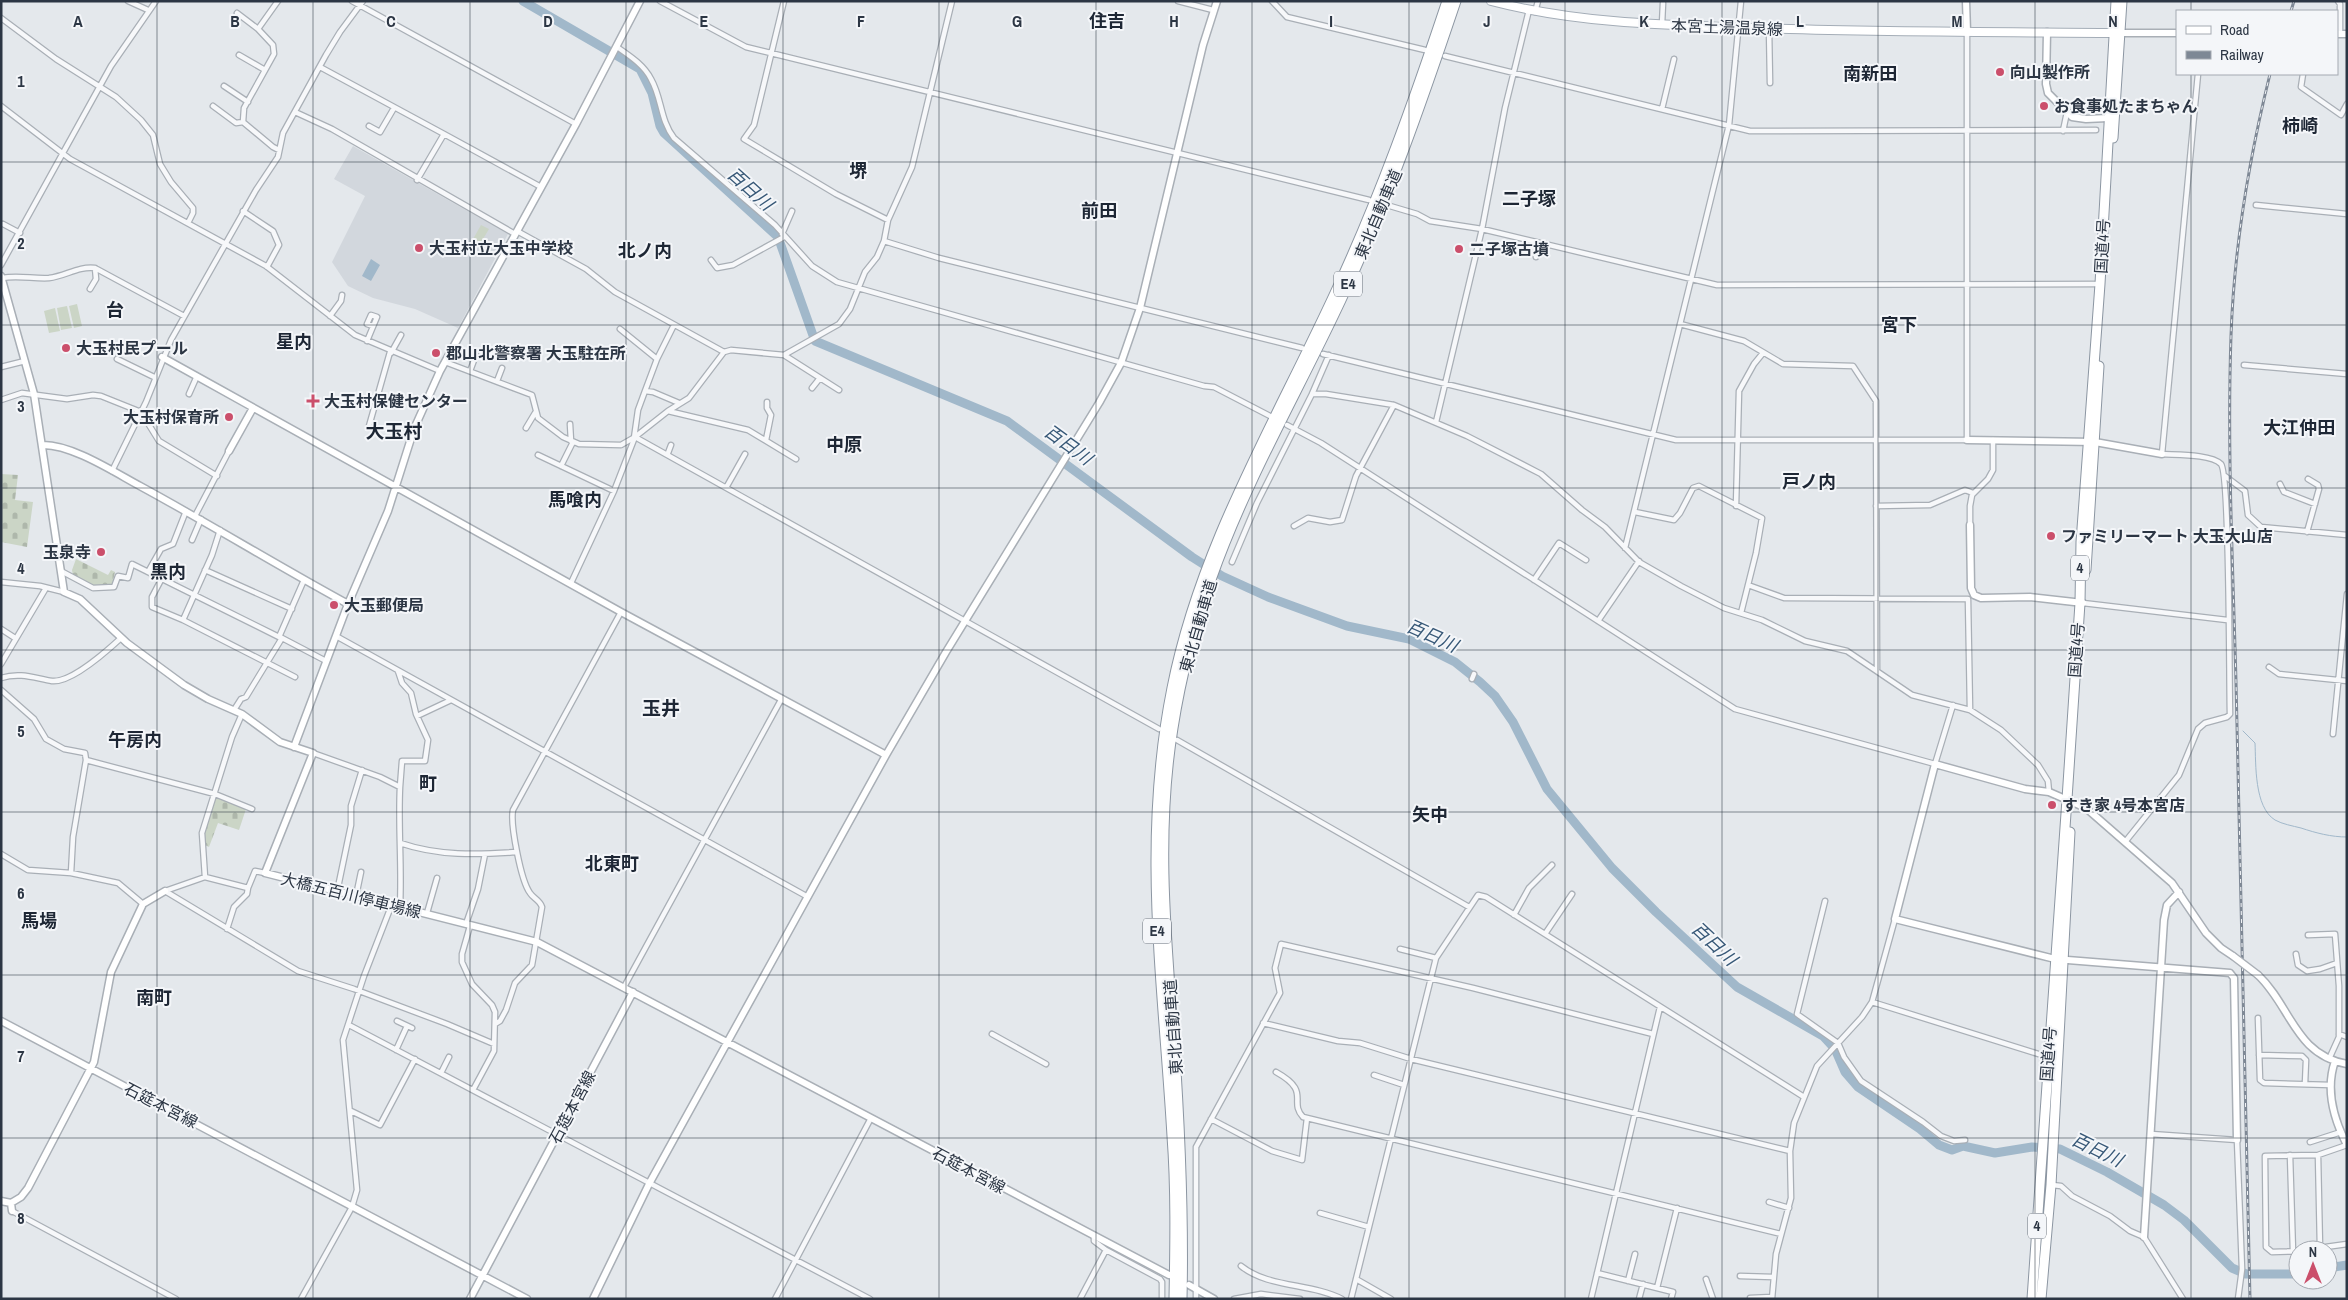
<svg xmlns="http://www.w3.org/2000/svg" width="2348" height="1300" font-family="'Archivo Narrow','Noto Sans JP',sans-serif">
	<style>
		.built { fill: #d2d7dd }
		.cemetery { fill: url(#cemetery-stones) }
		.green { fill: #cbd5c6 }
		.water { fill: #a1b8ca }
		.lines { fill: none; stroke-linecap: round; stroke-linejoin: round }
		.stream { stroke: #a1b8ca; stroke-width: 1 }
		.river { stroke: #a1b8ca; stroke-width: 9 }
		.street-casing { stroke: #a9afb6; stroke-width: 7 }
		.secondary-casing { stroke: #a9afb6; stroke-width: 9 }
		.primary-casing { stroke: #a4adb7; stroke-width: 10 }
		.highway-casing { stroke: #8c96a2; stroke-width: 11 }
		.street { stroke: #f7f8fa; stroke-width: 4.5 }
		.secondary { stroke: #fff; stroke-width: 6 }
		.primary { stroke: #fff; stroke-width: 8 }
		.highway { stroke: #fff; stroke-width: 9 }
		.rail-casing { stroke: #7e8895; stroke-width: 3 }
		.rail { stroke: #f4f6f9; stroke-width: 1; stroke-dasharray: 4; stroke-linecap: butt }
		.secondary-bridge-casing { stroke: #a9afb6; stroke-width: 9; stroke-linecap: butt }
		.secondary-bridge { stroke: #fff; stroke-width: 6 }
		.grid { fill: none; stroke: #2c3644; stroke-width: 1; stroke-opacity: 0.55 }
		.poi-dot { fill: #cb4f6b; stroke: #f4f6f9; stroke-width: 2 }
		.labels { text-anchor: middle; stroke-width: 4; stroke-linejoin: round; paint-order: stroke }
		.shield { fill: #f4f6f9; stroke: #68707a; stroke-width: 1 }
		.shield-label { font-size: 15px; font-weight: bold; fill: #2c3644 }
		.street-label { font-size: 16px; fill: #2c3644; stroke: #f4f6f9 }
		.poi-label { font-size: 16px; font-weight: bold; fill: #2c3644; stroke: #f4f6f9; text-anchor: start }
		.neighbourhood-label { font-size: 18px; font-weight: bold; fill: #1e2735; stroke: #f4f6f9 }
		.water-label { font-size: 18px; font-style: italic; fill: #375877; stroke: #f4f6f9 }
		.quarter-label { font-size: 19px; font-weight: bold; fill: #1e2735; stroke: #f4f6f9 }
		.grid-label { font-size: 16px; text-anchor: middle; font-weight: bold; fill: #2c3644; stroke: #f4f6f9; stroke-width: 4; stroke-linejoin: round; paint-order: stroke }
	</style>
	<defs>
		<pattern id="cemetery-stones" width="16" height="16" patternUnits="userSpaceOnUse" patternTransform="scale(1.25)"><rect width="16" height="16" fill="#cbd5c6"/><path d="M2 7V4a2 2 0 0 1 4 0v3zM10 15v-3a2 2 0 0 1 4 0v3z" fill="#aeb7ab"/></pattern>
	</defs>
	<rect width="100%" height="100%" fill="#e4e8ec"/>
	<path class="built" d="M353,146L508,234L458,328L415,309L373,298L348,286L332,262L365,196L334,179Z"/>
	<path class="cemetery" d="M1,474L18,475L15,500L33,502L27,547L1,542Z
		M76,559L108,575L111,570L115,572L112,585L93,586L73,576L72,570Z
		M216,795L246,809L239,830L218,823L209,847L205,845L204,834Z"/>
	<path class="green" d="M481,225L489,229L480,244L472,241Z
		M77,304L82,326L74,328L69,306Z
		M67,306L72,328L61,330L57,308Z
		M55,308L60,331L49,333L44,311Z"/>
	<path class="water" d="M371,259L380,265L371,281L362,276Z"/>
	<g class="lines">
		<path class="stream" d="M2243,731L2255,743C2256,764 2254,807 2275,820C2282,824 2293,826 2301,828C2316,833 2331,837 2347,837"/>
		<path class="river" d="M523,1L640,69L652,93L660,126L664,133L778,237L815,341L1007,421L1192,557L1222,576L1268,597L1347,626L1409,639L1455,662L1480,682L1495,696L1513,722L1547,789L1612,868L1656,912L1737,987L1823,1036L1835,1049L1845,1072L1858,1087L1920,1129L1939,1145L1952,1150L1963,1146L1995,1153L2032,1147L2060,1149L2107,1172L2164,1205L2184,1220L2232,1268L2246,1274H2298
			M2328,1268L2347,1265"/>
		<defs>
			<path id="street" d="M128,1L148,10
				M278,1L258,29L273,45L274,54L244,108L243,122L273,147L279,150
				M352,1L576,124
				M660,1L746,47L1369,200
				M784,1L754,125L744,139L836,194L888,220
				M1178,1L1213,10
				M1272,1L1287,17L1425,50
				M2338,1L2340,4V34
				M1535,12L1538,1
				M237,13L258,29
				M1,18L56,59L116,97L141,120L153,135L160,164L171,182L193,208V213L188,223
				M1662,24L1663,3
				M1769,28L1770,83
				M617,47C630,56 644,65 651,79C662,98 660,120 674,138L775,225L812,266L837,282L1204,386L1214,387L1270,416
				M239,55L265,70
				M1445,56L1750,131L2096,130
				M320,67L444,134
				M2303,74L2301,87L2341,115L2347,104
				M224,86L248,102
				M1,106L70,159L266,266L355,335L440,371
				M213,106L236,123L243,122
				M1662,109L1674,59
				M295,112L332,129L515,234
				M369,126L380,132L394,108
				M2063,131L2067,112
				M417,180L444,134L541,187
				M2256,205L2347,214
				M1390,206L1417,214L1430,221L1482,229L1717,285L2100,284
				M243,211L273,231L279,245L267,267
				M3,224L20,233
				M517,231L586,269L615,292L724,352
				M782,234L792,211
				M884,241L939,258L1302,348
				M1536,257L1539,243
				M711,260L717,268L733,265L784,237
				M1,265L111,66L156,1
				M2,278C18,275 34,279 49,278C66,276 78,266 95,268L184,316
				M90,289L96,279L95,268
				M330,316L341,301L342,295
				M1680,324L1744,341L1783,364L1853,366L1876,401L1877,669
				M620,329L657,359
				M367,341L377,317L371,315L367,324L373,326
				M391,353L401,335
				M1323,354L1676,440H1967V32
				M784,355L839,324L850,309L865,272L877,257L884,241L888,220L912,167L952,1
				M117,359L154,377
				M445,362L532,395L538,418L563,437L579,444L621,445L635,437L668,411L689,398L724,352L731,350L784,355L839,390
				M2244,365L2347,374
				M1,367L25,361
				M470,371L476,355
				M497,381L502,368
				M812,388L820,378
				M645,391L657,359L674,325
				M189,394L197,376
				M1312,394L1329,355
				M1,400L22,393L67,399L93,395L101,396L141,412L159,441L217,476
				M668,411L748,430L796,459
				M1436,422L1482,229L1505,108L1529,10
				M570,424L571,441
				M1287,425L1321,443L1735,709L1935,764L1953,705
				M369,426L390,352
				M526,428L535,413
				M635,437L1159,729
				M634,438L638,410L645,391L653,392L679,403
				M766,440L771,415L767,408V402
				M668,453L671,445
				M538,455L614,491
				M561,466L573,442
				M112,471L146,402L171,340L256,190L278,157L283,133L326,55L340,32L363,1
				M2225,476L2245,491L2248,515L2261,527L2347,535
				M2280,484L2284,492L2315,504
				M727,486L745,454
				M1736,506L1739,391L1754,364L1763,353
				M1876,506L1930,505L1965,490L1973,493
				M1635,512L1674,520L1680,513L1693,488L1699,486L1762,518L1756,553L1741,613
				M195,516L229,451
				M1970,525V506L1972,495L1988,479L1993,470V440
				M1294,526L1308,518L1330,522L1342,520L1356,476L1394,405
				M220,530L212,555L183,620L295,677
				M2307,532L2319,489L2318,485L2308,479
				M192,540L201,519
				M1625,548L1729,125L1741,1
				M1232,562L1257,503L1312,394H1326L1394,405L1467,436L1541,474L1582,510L1605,527L1639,562L1681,586L1724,608L1762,620L1805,641L1847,651L1912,695L1970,710L2001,730L2038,765L2048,781L2049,792
				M205,570L292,609
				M61,571L93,588L114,587L118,576L128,578L132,564L279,637L304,580
				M148,572L161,549L173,544L186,511
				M162,578L152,597V607L183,620
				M1534,580L1559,543L1586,560
				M1,582L40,586L64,592
				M571,583L614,491L635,437
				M1748,585L1784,598L1968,599L1970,710
				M2083,603L2227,620
				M1598,621L1639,561
				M1,629L15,638
				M336,636L808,897
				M282,638L326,661
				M1,664L46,588
				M2269,667L2279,674L2347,681
				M398,671L402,683L411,693L416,714L428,740L425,761H402L400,787
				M1,678C20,672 34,678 52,681C71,683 108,650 121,638
				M1472,679L1474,674
				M1,690L34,719L46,739L64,749L85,753L86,760L215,794L252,809
				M234,710L241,699L246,697L282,638L279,637
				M417,716L451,700
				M2333,734L2347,594
				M1177,740L1469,907
				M313,753L380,777L400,787C398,827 402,866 400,906
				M2125,842L2179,775L2198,729L2205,723L2227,717L2230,714C2229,684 2230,475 2221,464C2211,454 2176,455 2162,454L2198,74
				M400,843C438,856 477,855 517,852
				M1,854L28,870L71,873L118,883L143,904
				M71,873L73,837L86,760
				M205,877L202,833L232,737L242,714
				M165,891L298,971L354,989L447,1024L494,1044
				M165,891L205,877L248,888L255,871L265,873
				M337,892L351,825V806L362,770
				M356,896L361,872
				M1825,901L1797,1014L1838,1043L1844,1057L1861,1081L1923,1122L1941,1136L1954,1141L1965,1140
				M427,913L437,878
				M1514,915L1529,888L1552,865
				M466,924L478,889L485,854
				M470,926L462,954V962L472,984L492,1005L495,1012L494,1051L473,1090
				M227,929L234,907L247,894L248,888
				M1545,934L1572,894
				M2308,935L2335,934L2339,986V1037L2329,1059
				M1400,949L1436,958
				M2296,954L2298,965L2307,971L2320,969L2337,963
				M624,987L782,698
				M1872,1002L2048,1057
				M2258,1018L2260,1080L2264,1083L2331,1085
				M397,1021L412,1028
				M1263,1023L1338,1041L1360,1043L1411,1059L1790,1151
				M495,1024L500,1021L506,1010L515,983L532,965L542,907C540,900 533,898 530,893C521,881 510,824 513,810L621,612
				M349,1025L870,1299
				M992,1034L1046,1064
				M2339,1034L2347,1037
				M396,1050L407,1026
				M2259,1055L2302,1056L2306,1060L2305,1084
				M1276,1072C1312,1092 1288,1101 1303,1117L1781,1234
				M441,1073L449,1057
				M1374,1075L1404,1085
				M351,1111L380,1125L415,1059
				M1211,1119L1272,1151L1302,1160L1307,1118
				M2151,1134L2237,1140L2242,1269L2238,1299
				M2310,1142L2341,1132
				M2290,1155L2293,1252
				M2318,1155L2320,1248
				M2052,1185L2061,1186L2072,1196L2110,1216L2130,1231L2144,1237L2183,1299
				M1769,1202L1789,1208
				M12,1211L176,1299
				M1320,1213L1369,1227
				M1106,1250L1160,1279L1162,1282V1299
				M2304,1250L2347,1244
				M2298,1251L2272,1252L2266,1247L2265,1156L2318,1155L2347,1145
				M1241,1266C1268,1288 1311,1283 1342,1299
				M1597,1273L1673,1292L1671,1299
				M1740,1276L1773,1277
				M1356,1279L1391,1299
				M1706,1279L1713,1299
				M1628,1281L1635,1254
				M1657,1288L1677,1208
				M1750,1298L1772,1297
				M301,1299L352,1207L357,1190L343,1040L364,976L392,904
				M775,1299L871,1118
				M1080,1299L1106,1250L1094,1241V1235
				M1196,1299V1147L1280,993L1275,968L1281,944L1473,988L1653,1034
				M1234,1299L1261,1294L1300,1299
				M1351,1299L1436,958L1478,895L1486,897L1804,1097
				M1591,1299L1660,1007
				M1639,1299L1643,1284
				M1772,1299L1776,1254L1791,1198L1790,1151L1794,1123L1817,1066L1862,1017L1872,1002L1895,919"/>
			<path id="secondary" d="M1966,1L1967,32
				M2047,32L2046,84L2048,93L2072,117L2086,119L2108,118
				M2118,33H2177
				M2337,34H2347
				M1,276L34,394L64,592L80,599L127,643L184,685L208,699L242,714L280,742L313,753L265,873L537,942L1169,1275
				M162,357L621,612L886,755
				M1967,440L2095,442L2162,454
				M42,445C71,444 114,472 140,486C210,524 278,566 348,604
				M229,451L253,408
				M1970,525L1971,588L1974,595L1981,598L2030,597L2083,603
				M294,747L348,604L388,511L414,429L440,371L576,124L640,1
				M2233,956L2221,948L2206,933L2172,883L2086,808L2049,792L2025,789L1935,764L1895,919L2055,959L2230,973L2234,978L2237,1140
				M2258,975C2291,1006 2295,1055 2347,1064
				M1,1021L527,1299
				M2335,1061C2325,1090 2334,1120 2347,1145
				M1,1201L11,1203L21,1197L28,1188L94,1062L111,972L143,904L165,891
				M11,1203L12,1211
				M2144,1237L2164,920L2167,905L2179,892
				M1189,1285L1214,1299
				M470,1299L633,992
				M593,1299L649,1184L886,755L946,652L1099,403L1121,363L1140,308L1203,45L1217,1"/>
			<path id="primary" d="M1491,1C1575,23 1664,25 1751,28C1872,32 1993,32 2114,33"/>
			<path id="highway" d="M2113,138L2122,1
				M2086,570L2099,366
				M1174,1299C1175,1244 1176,1190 1172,1136C1163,982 1141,842 1172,688C1200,546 1275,423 1335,293C1379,199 1414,100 1447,1
				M1182,1299C1184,1212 1180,1127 1174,1040C1166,936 1156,832 1173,728C1181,677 1194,626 1212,577C1246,481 1298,392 1341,300C1387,203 1422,102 1456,1
				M2032,1299L2067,799L2080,603L2081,542L2100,284L2116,1
				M2041,1299L2051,1185L2070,832"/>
		</defs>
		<use href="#street" class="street-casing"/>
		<use href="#secondary" class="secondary-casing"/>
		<use href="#primary" class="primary-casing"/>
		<use href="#highway" class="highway-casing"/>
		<use href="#street" class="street"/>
		<use href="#secondary" class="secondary"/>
		<use href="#primary" class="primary"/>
		<use href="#highway" class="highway"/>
		<defs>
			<path id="rail" d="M2291,11L2294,1
				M2250,1299C2245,1093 2241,887 2236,682C2233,567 2227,451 2231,336C2234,248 2249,159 2270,74"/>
		</defs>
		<use href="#rail" class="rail-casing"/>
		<use href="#rail" class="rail"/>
		<defs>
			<path id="secondary-bridge" d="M2233,956L2258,975"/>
		</defs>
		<use href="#secondary-bridge" class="secondary-bridge-casing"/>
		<use href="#secondary-bridge" class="secondary-bridge"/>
	</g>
	<path class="grid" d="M157,1V1299M313,1V1299M470,1V1299M626,1V1299M783,1V1299M939,1V1299M1096,1V1299M1252,1V1299M1409,1V1299M1565,1V1299M1722,1V1299M1878,1V1299M2035,1V1299M2191,1V11M2191,74V1299M1,162H2347M1,325H2347M1,488H2347M1,650H2347M1,812H2347M1,975H2347M1,1138H2347"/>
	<g class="poi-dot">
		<circle cx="2000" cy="72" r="5"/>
		<circle cx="2044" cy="106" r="5"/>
		<circle cx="419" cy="248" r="5"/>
		<circle cx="1459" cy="249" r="5"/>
		<circle cx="66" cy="348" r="5"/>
		<circle cx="436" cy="353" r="5"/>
		<path d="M310.5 393.5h5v5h5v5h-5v5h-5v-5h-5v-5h5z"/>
		<circle cx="229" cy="417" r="5"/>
		<circle cx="2051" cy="536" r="5"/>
		<circle cx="101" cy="552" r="5"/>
		<circle cx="334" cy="605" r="5"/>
		<circle cx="2052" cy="805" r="5"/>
	</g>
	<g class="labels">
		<g class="shield">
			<rect x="1334" y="271.5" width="28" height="25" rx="4"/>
			<rect x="2071" y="555.5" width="18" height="25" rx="4"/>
			<rect x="1143" y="918.5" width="28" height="25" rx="4"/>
			<rect x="2028" y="1213.5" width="18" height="25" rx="4"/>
		</g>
		<g class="shield-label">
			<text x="1348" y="289">E4</text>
			<text x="2080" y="573">4</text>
			<text x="1157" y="936">E4</text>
			<text x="2037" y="1231">4</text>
		</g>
		<g class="street-label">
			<text transform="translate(1727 27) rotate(2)" y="6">本宮土湯温泉線</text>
			<text transform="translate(1378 214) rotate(-67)" y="6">東北自動車道</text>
			<text transform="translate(2102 246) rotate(-87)" y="6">国道4号</text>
			<text transform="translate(1198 626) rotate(-74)" y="6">東北自動車道</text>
			<text transform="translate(2076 650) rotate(-86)" y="6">国道4号</text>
			<text transform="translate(351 895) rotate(14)" y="6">大橋五百川停車場線</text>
			<text transform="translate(1173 1027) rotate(-94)" y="6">東北自動車道</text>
			<text transform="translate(2048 1054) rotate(-86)" y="6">国道4号</text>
			<text transform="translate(161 1105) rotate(27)" y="6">石筵本宮線</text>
			<text transform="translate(572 1107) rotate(-62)" y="6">石筵本宮線</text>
			<text transform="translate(969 1170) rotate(28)" y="6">石筵本宮線</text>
		</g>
		<g class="poi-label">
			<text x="2010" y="78">向山製作所</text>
			<text x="2054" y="112">お食事処たまちゃん</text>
			<text x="429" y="254">大玉村立大玉中学校</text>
			<text x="1469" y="255">二子塚古墳</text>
			<text x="76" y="354">大玉村民プール</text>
			<text x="446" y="359">郡山北警察署 大玉駐在所</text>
			<text x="324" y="407">大玉村保健センター</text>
			<text x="219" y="423" text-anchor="end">大玉村保育所</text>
			<text x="2061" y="542">ファミリーマート 大玉大山店</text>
			<text x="91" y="558" text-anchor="end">玉泉寺</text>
			<text x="344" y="611">大玉郵便局</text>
			<text x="2062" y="811">すき家 4号本宮店</text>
		</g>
		<g class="neighbourhood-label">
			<text x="1107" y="27">住吉</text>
			<text x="1870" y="80">南新田</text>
			<text x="2300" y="132">柿崎</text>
			<text x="858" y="177">堺</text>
			<text x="1529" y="205">二子塚</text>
			<text x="1099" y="217">前田</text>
			<text x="645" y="257">北ノ内</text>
			<text x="115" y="316">台</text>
			<text x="1899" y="331">宮下</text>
			<text x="294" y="348">星内</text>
			<text x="2299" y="434">大江仲田</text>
			<text x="844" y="451">中原</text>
			<text x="1809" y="488">戸ノ内</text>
			<text x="575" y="506">馬喰内</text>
			<text x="168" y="578">黒内</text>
			<text x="135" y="746">午房内</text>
			<text x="428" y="790">町</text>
			<text x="1430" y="821">矢中</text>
			<text x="612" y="870">北東町</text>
			<text x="39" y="927">馬場</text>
			<text x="154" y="1004">南町</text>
		</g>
		<g class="water-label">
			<text transform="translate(750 189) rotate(42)" y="6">百日川</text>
			<text transform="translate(1068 445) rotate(36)" y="6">百日川</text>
			<text transform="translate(1432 636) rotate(24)" y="6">百日川</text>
			<text transform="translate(1714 944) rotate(43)" y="6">百日川</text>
			<text transform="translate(2097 1150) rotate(26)" y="6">百日川</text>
		</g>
		<g class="quarter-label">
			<text x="394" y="438">大玉村</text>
			<text x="661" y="715">玉井</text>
		</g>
	</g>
	<g class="grid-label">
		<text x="78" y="27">A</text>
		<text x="235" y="27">B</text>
		<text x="391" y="27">C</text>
		<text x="548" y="27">D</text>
		<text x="704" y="27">E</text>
		<text x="861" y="27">F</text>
		<text x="1017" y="27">G</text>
		<text x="1174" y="27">H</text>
		<text x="1331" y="27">I</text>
		<text x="1487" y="27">J</text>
		<text x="1644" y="27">K</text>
		<text x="1800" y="27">L</text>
		<text x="1957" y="27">M</text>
		<text x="2113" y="27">N</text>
		<text x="21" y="87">1</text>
		<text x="21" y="249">2</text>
		<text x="21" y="412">3</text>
		<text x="21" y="574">4</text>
		<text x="21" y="737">5</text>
		<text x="21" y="899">6</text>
		<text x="21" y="1062">7</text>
		<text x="21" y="1224">8</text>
	</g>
	<rect width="2348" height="1300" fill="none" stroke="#2c3644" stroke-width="5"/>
	<rect x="2176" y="10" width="162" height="65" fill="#f4f6f9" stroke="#a4a9b1"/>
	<rect x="2186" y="26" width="25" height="8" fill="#ffffff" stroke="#a4a9b1"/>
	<text x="2220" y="35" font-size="15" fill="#2c3644">Road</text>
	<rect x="2186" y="51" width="25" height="8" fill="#7e8895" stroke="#a4a9b1"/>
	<text x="2220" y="60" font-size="15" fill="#2c3644">Railway</text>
	<g transform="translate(2313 1265)"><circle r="24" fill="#f4f6f9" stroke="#a4a9b1"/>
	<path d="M0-4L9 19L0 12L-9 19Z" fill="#cb4f6b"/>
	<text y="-8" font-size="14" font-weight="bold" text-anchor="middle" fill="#2c3644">N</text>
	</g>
</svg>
